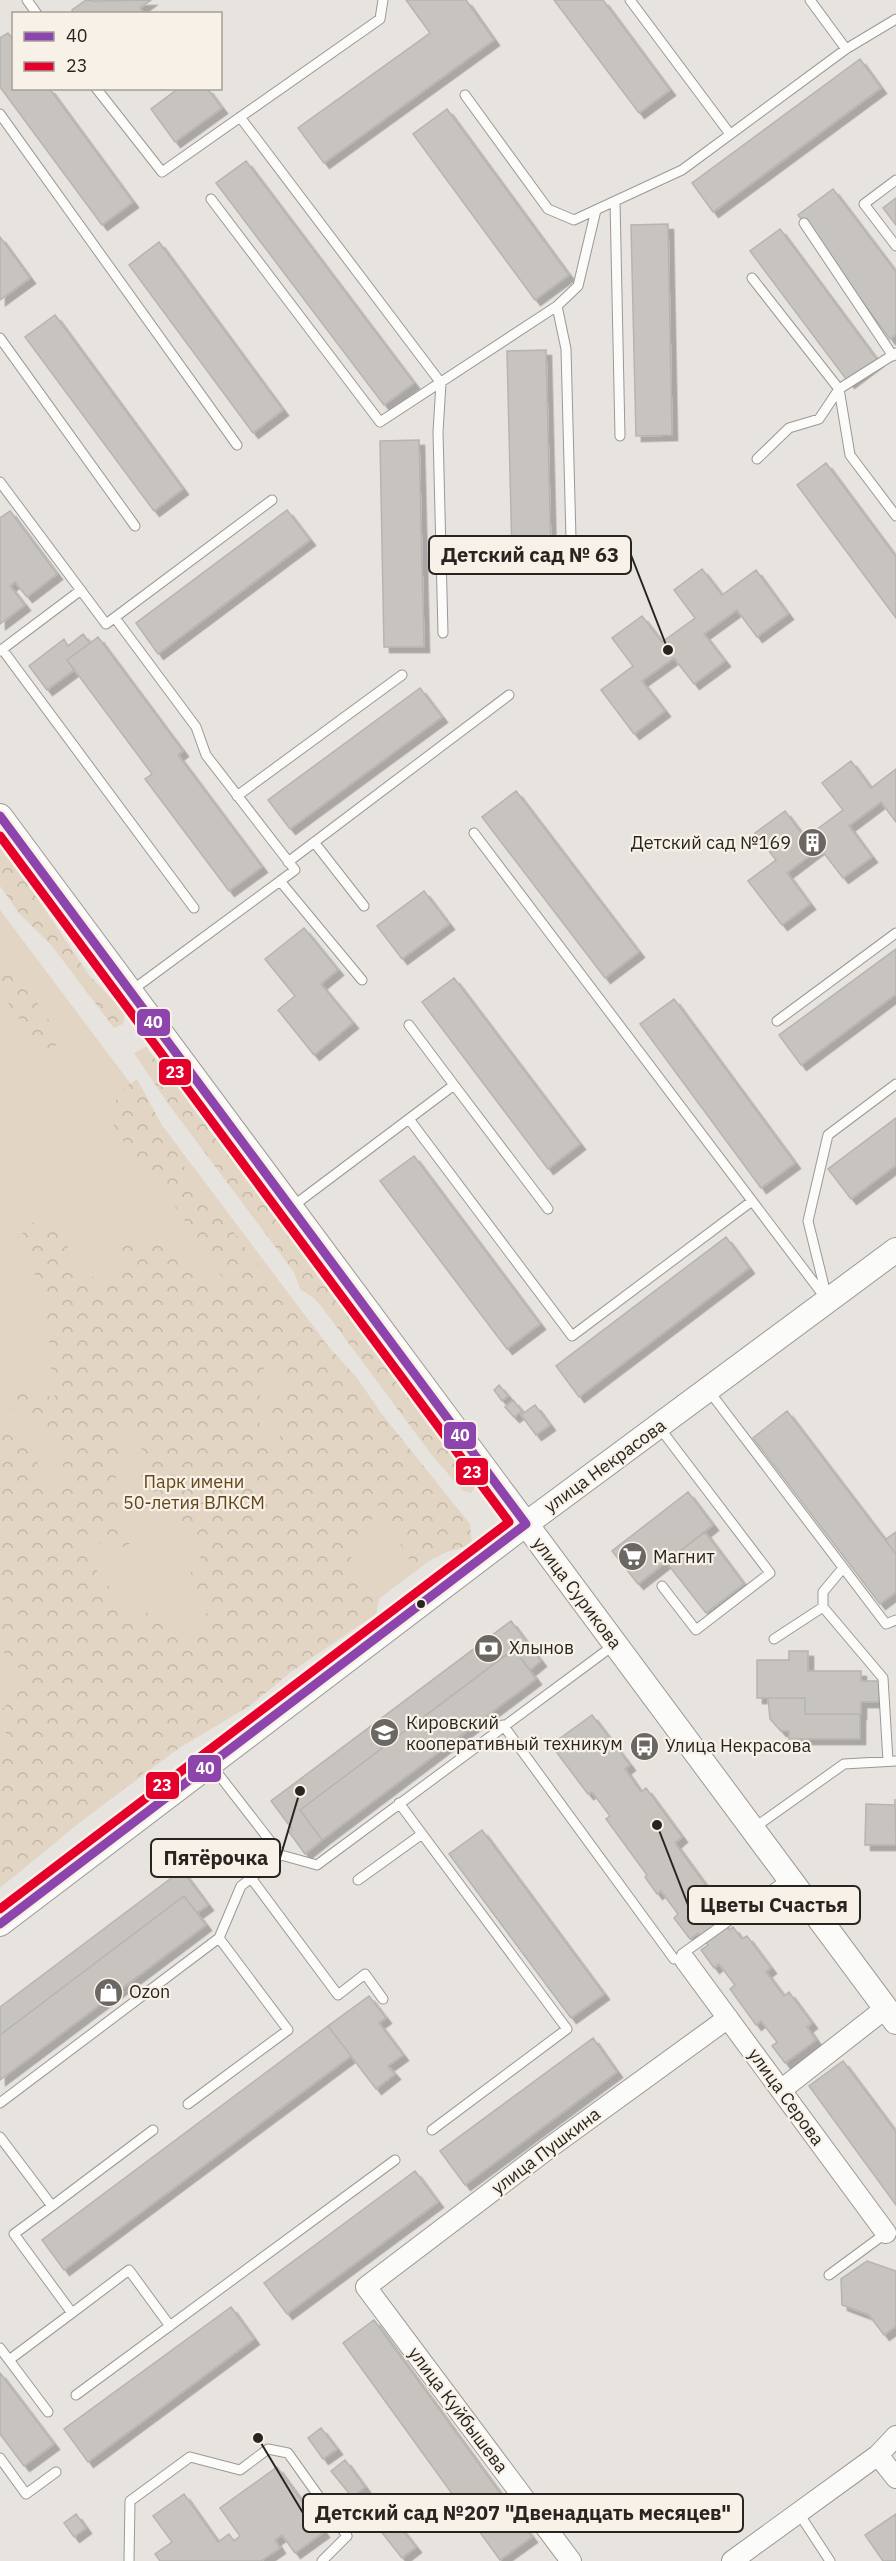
<svg xmlns="http://www.w3.org/2000/svg" width="896" height="2561" font-family="'IBM Plex Sans',sans-serif">
	<style>
		.green { fill: #e3d5c4 }
		.forest { fill: url(#forest-crowns); fill-rule: evenodd }
		.building { fill: #c7c4c0; stroke: #b7b4b0; stroke-width: 1.5; filter: url(#shadow) }
		.lines { fill: none; stroke-linecap: round; stroke-linejoin: round }
		.service-casing { stroke: #9c9995; stroke-width: 11 }
		.minor-casing { stroke: #9c9995; stroke-width: 22 }
		.tertiary-casing { stroke: #9c9995; stroke-width: 26 }
		.service { stroke: #fbfbfa; stroke-width: 9 }
		.minor { stroke: #fbfbfa; stroke-width: 20 }
		.tertiary { stroke: #fbfbfa; stroke-width: 24 }
		.bus-1-casing { stroke: #f8f1e7; stroke-width: 14 }
		.bus-2-casing { stroke: #f8f1e7; stroke-width: 14 }
		.bus-1 { stroke: #8e44ad; stroke-width: 9 }
		.bus-2 { stroke: #e4002b; stroke-width: 9 }
		.bus-dot { fill: #282521; stroke: #f8f1e7; stroke-width: 2 }
		.labels { text-anchor: middle; stroke-width: 4.5; stroke-linejoin: round; paint-order: stroke }
		.poi-label { font-size: 18px; fill: #282521; stroke: #f8f1e7; text-anchor: start }
		.street-label { font-size: 18px; fill: #282521; stroke: #f8f1e7 }
		.park-label { font-size: 18px; fill: #64461a; stroke: #f8f1e7 }
		.leader { fill: none; stroke: #282521; stroke-width: 2 }
		.callout-dot { fill: #282521; stroke: #f8f1e7; stroke-width: 2 }
		.callout { fill: #f8f1e7; stroke: #282521; stroke-width: 2 }
		.callout-label { font-size: 20px; text-anchor: middle; font-weight: bold; fill: #282521 }
		.line-badge { stroke: #f8f1e7; stroke-width: 2 }
		.badge-label { font-size: 16px; text-anchor: middle; font-weight: bold; fill: #fff }
	</style>
	<defs>
		<pattern id="forest-crowns" width="20" height="18" patternUnits="userSpaceOnUse" patternTransform="scale(1.5)"><rect width="20" height="18" fill="#e3d5c4"/><path d="M2 6a3 3 0 1 1 6 0M12 15a3 3 0 1 1 6 0" fill="none" stroke="#c3b7a8"/></pattern>
		<filter id="shadow"><feDropShadow dx="5.5" dy="5.5" stdDeviation="0" flood-color="#0004"/></filter>
	</defs>
	<rect width="100%" height="100%" fill="#e7e3de"/>
	<path class="green" d="M0,910L468,1532L0,1882Z"/>
	<path class="forest" d="M0,844L13,857L29,886L89,975L125,1013L123,1024L114,1028L52,946L19,913L0,886Z
		M0,956L20,977L60,1037L53,1050L38,1044L0,992Z
		M146,1047L269,1205L316,1254L326,1270L333,1288L378,1354L476,1486L471,1493L462,1490L431,1454L324,1310L315,1299L300,1289L294,1272L167,1102L134,1053Z
		M137,1079L191,1179L292,1306L357,1378L381,1413L470,1524L472,1544L447,1552L414,1568L378,1505L371,1521L376,1539C356,1547 353,1547 348,1568L380,1596L376,1614L291,1672L251,1705L161,1759L90,1814L0,1888V1748L6,1744V1728L1,1711L23,1686L17,1661L0,1650V1619L22,1620L15,1610L0,1597V1427C13,1441 22,1441 37,1450L38,1473L52,1488L65,1472L51,1427L25,1421L8,1407L7,1396L20,1387L55,1398C47,1354 54,1306 30,1266C25,1258 18,1251 12,1243L34,1222L61,1231L77,1269L101,1281L118,1263L124,1245L166,1242C182,1257 205,1285 228,1285C207,1258 191,1228 171,1201C149,1172 123,1148 109,1115L121,1090ZM266,1358L281,1364L296,1384L282,1396L270,1411L280,1436L272,1443L259,1422L261,1378ZM115,1425L130,1435L143,1451L134,1455C143,1485 148,1491 176,1505L169,1515C178,1535 183,1538 203,1543L200,1560L188,1577L194,1593L207,1612L197,1634L177,1640L157,1607L137,1618C112,1593 94,1564 70,1538L78,1534L107,1547H126L133,1540L131,1530L119,1519L120,1502L116,1478L122,1461Z"/>
	<path class="building" d="M86,0L94,1L151,0L140,8L144,14H75L72,10Z
		M406,0H466L494,40L324,163L298,128L430,33Z
		M554,0H603L670,90L639,113Z
		M8,33L14,40V88H49L133,202L102,225L0,87V38Z
		M860,59L881,88L713,212L692,183Z
		M179,88H207L222,108L175,142L151,109Z
		M447,109L569,275L535,300L413,134Z
		M246,161L414,383L384,405L216,183Z
		M833,189L896,272V334L890,339L798,215Z
		M896,198V225L883,208Z
		M668,224L672,435L636,436L631,225Z
		M780,229L878,361L849,383L750,251Z
		M0,237L30,278L0,300Z
		M159,242L283,410L253,433L129,265Z
		M55,315L183,489L154,511L25,337Z
		M546,350L551,554L512,555L507,351Z
		M419,440L424,647H384L380,441Z
		M826,463L896,557V618L797,485Z
		M287,510L310,540L158,654L136,623Z
		M10,511L57,574L27,597L15,582L10,586L25,605L0,624V518Z
		M702,569L722,595L756,570L788,614L757,637L737,610L704,634L725,661L694,684L674,658L642,681L665,711L634,734L601,690L633,666L612,638L642,616L662,642L695,618L674,590Z
		M83,634L90,643L67,660L74,670L47,690L29,666L64,639L68,646Z
		M98,637L183,751L178,755L262,867L229,891L145,779L152,774L67,660Z
		M420,688L442,717L290,829L268,800Z
		M851,761L871,788L896,769V822L881,802L849,826L872,857L843,878L820,848L787,873L810,904L782,925L748,881L776,860L755,833L785,811L805,838L843,810L822,783Z
		M516,791L639,952L605,978L482,817Z
		M424,891L449,924L402,959L377,926Z
		M304,928L338,970L321,984L353,1023L314,1055L278,1010L295,996L265,959Z
		M896,949V994L801,1065L779,1035Z
		M454,978L580,1144L548,1169L422,1002Z
		M674,999L795,1163L761,1188L640,1024Z
		M896,1118V1165L851,1199L828,1169Z
		M414,1156L540,1324L507,1349L380,1181Z
		M726,1237L749,1268L579,1397L556,1366Z
		M499,1385L508,1396L502,1401L494,1390Z
		M513,1400L522,1411L514,1417L505,1407Z
		M535,1405L550,1425L536,1435L521,1415Z
		M787,1411L896,1554V1592L880,1604L753,1438Z
		M688,1492L713,1525L638,1584L612,1551Z
		M705,1532L744,1584L706,1613L666,1562Z
		M896,1532V1554L885,1540Z
		M511,1621L541,1661L530,1670L514,1649L300,1810L322,1840L305,1854L289,1832L292,1829L271,1801Z
		M514,1649L536,1679L322,1840L300,1810Z
		M789,1651H808V1671H861V1681H879V1702H861V1714H805V1698H757V1660H789Z
		M768,1698H805V1714H860V1739H789V1731H781L770,1719Z
		M592,1715L630,1765L625,1769L641,1792L646,1788L682,1837L675,1843L726,1913L720,1918L729,1930L733,1927L742,1939L747,1936L771,1968L766,1972L784,1996L789,1992L812,2023L807,2027L816,2040L785,2063L772,2046L777,2042L761,2021L756,2025L730,1989L735,1985L719,1964L714,1968L701,1950L708,1945L698,1933L690,1939L674,1918L678,1914L661,1891L657,1894L645,1877L647,1875L606,1819L610,1816L592,1792L588,1794L551,1745Z
		M895,1799L896,1845H865L866,1804L895,1805Z
		M482,1830L604,1994L571,2018L449,1854Z
		M182,1870L208,1905L197,1913L184,1896L0,2035V2007Z
		M184,1896L206,1925L0,2080V2035Z
		M369,1996L386,2018L379,2023L403,2055L388,2066L395,2074L376,2089L328,2026Z
		M328,2026L351,2056L64,2270L42,2240Z
		M593,2038L617,2072L465,2185L440,2151Z
		M843,2061L896,2132V2205L809,2086Z
		M415,2171L438,2202L287,2314L264,2283Z
		M867,2261L896,2271V2326L884,2335L869,2315L842,2305L841,2279Z
		M231,2307L254,2339L88,2462L64,2429Z
		M374,2320L532,2537L500,2560L343,2343Z
		M0,2373L54,2444L24,2466L0,2434Z
		M321,2428L337,2449L323,2459L308,2438Z
		M345,2460L365,2487L352,2497L331,2471Z
		M277,2467L324,2532L295,2553L282,2535L275,2540L280,2548L261,2561H160L155,2554L172,2542L153,2516L184,2494L218,2542L229,2534L234,2541L240,2536L220,2508Z
		M386,2509L416,2547L402,2558L372,2520Z
		M76,2514L86,2528L74,2537L64,2523Z
		M896,2514V2561H883L865,2535Z"/>
	<g class="lines">
		<defs>
			<path id="service" d="M27,0L37,14
				M630,0L730,134
				M810,0L846,49
				M96,88L162,172L380,19L383,0
				M465,95L548,209L574,220L682,170L846,49L896,19
				M0,114L237,445
				M240,117L441,383L438,432L443,633
				M896,180L864,204L896,246
				M211,199L380,422L557,306L578,286L596,210
				M615,201L620,436
				M804,223L893,356
				M752,278L839,389L896,353
				M557,306L566,349L571,539
				M0,338L135,526
				M839,389L850,455L896,516
				M757,459L789,428L819,419L839,389
				M0,482L106,624L272,500
				M115,618L196,727L206,755L295,870L131,991
				M2,649L194,908
				M0,651L81,590
				M237,796L402,675
				M474,833L827,1300
				M314,842L364,906
				M288,862L509,695
				M280,881L362,980
				M777,1021L896,933
				M454,1085L548,1209
				M409,1119L572,1336L752,1201
				M293,1206L454,1085L409,1025
				M826,1294L808,1221L828,1135L896,1084
				M709,1391L886,1624L896,1620
				M659,1427L770,1573L696,1630L662,1586
				M843,1568L823,1592V1607L883,1678L888,1761
				M774,1639L823,1607
				M503,1725L674,1959
				M212,1766L281,1855L317,1865L614,1645
				M399,1803L567,2029L432,2130
				M754,1828L844,1764L896,1761
				M251,1878L338,1995L365,1974L383,1999
				M358,1880L422,1834
				M682,1954L787,1879
				M0,2103L219,1938L241,1886L281,1855
				M188,2104L288,2030L219,1938
				M0,2137L52,2206L153,2130
				M52,2206L14,2234L72,2313L129,2270L170,2326
				M829,2275L886,2233
				M0,2348L48,2412
				M9,2360L72,2313
				M76,2395L395,2160
				M0,2458L26,2494L56,2472
				M798,2512L830,2561
				M129,2561L130,2501L190,2457L240,2470L268,2449L288,2453L347,2536L322,2561"/>
			<path id="minor" d="M685,1960L886,2233
				M781,2090L886,2008
				M878,2455L896,2478
				M571,2561L366,2287L549,2148L728,2018
				M732,2561L878,2455L896,2436"/>
			<path id="tertiary" d="M0,816L896,2022
				M0,1924L526,1524L896,1250"/>
		</defs>
		<use href="#service" class="service-casing"/>
		<use href="#minor" class="minor-casing"/>
		<use href="#tertiary" class="tertiary-casing"/>
		<use href="#service" class="service"/>
		<use href="#minor" class="minor"/>
		<use href="#tertiary" class="tertiary"/>
		<defs>
			<path id="bus-1" d="M0,816L526,1524L0,1924"/>
			<path id="bus-2" d="M0,836L509,1522L0,1909"/>
		</defs>
		<use href="#bus-1" class="bus-1-casing"/>
		<use href="#bus-2" class="bus-2-casing"/>
		<use href="#bus-1" class="bus-1"/>
		<use href="#bus-2" class="bus-2"/>
	</g>
	<defs>
		<symbol id="building-disc" viewBox="-11 -11 22 22"><circle r="9.5" fill="#6b6863" stroke="#f8f1e7"/><path d="M-4-6H4V6H1V3H-1V6H-4ZM-2.5-4.3h1.7v1.8h-1.7ZM.8-4.3h1.7v1.8H.8ZM-2.5-1h1.7V.8h-1.7ZM.8-1h1.7V.8H.8Z" fill="#fff"/></symbol>
		<symbol id="supermarket-disc" viewBox="-11 -11 22 22"><circle r="9.5" fill="#6b6863" stroke="#f8f1e7"/><path d="M-6-5.5h2.5l.6 2H6L4.5 2H-2.5L-4.4-4H-6ZM-1.5 3.2a1.3 1.3 0 1 0 .1 0ZM3 3.2a1.3 1.3 0 1 0 .1 0Z" fill="#fff"/></symbol>
		<symbol id="bank-disc" viewBox="-11 -11 22 22"><circle r="9.5" fill="#6b6863" stroke="#f8f1e7"/><path d="M-6-4H6V4H-6ZM0-2.3a2.3 2.3 0 1 0 0 4.6a2.3 2.3 0 1 0 0-4.6Z" fill="#fff"/></symbol>
		<symbol id="university-disc" viewBox="-11 -11 22 22"><circle r="9.5" fill="#6b6863" stroke="#f8f1e7"/><path d="M0-5L7-2L0 1L-7-2ZM-4 1L0 2.5L4 1V4Q0 6-4 4Z" fill="#fff"/></symbol>
		<symbol id="bus-disc" viewBox="-11 -11 22 22"><circle r="9.5" fill="#6b6863" stroke="#f8f1e7"/><path d="M-5-6H5V4H4V6H2V4H-2V6H-4V4H-5ZM-3.5-4V0h7V-4ZM-3.5 1.2v1.5H-2V1.2ZM2 1.2v1.5H3.5V1.2Z" fill="#fff"/></symbol>
		<symbol id="shop-disc" viewBox="-11 -11 22 22"><circle r="9.5" fill="#6b6863" stroke="#f8f1e7"/><path d="M-5-2.5h2.3a2.7 3.5 0 0 1 5.4 0H5L5.5 6h-11ZM-1.5-2.5h3a1.5 2.3 0 0 0-3 0Z" fill="#fff"/></symbol>
	</defs>
	<g fill-rule="evenodd">
		<use href="#building-disc" x="796" y="826" width="33" height="33"/>
		<use href="#supermarket-disc" x="616" y="1540" width="33" height="33"/>
		<use href="#bank-disc" x="472" y="1632" width="33" height="33"/>
		<use href="#university-disc" x="368" y="1716" width="33" height="33"/>
		<use href="#bus-disc" x="628" y="1730" width="33" height="33"/>
		<use href="#shop-disc" x="92" y="1976" width="33" height="33"/>
	</g>
	<circle class="bus-dot" cx="421" cy="1604" r="5"/>
	<g class="labels">
		<g class="poi-label">
			<text x="791" y="849" text-anchor="end">Детский сад №169</text>
			<text x="653" y="1563">Магнит</text>
			<text x="509" y="1654">Хлынов</text>
			<text x="406" y="1729">Кировский<tspan x="406" dy="21">кооперативный техникум</tspan></text>
			<text x="665" y="1752">Улица Некрасова</text>
			<text x="129" y="1998">Ozon</text>
		</g>
		<g class="street-label">
			<text transform="translate(605 1466) rotate(-36)" y="6">улица Некрасова</text>
			<text transform="translate(577 1593) rotate(53)" y="6">улица Сурикова</text>
			<text transform="translate(786 2097) rotate(54)" y="6">улица Серова</text>
			<text transform="translate(546 2151) rotate(-37)" y="6">улица Пушкина</text>
			<text transform="translate(458 2410) rotate(53)" y="6">улица Куйбышева</text>
		</g>
		<g class="park-label">
			<text x="194" y="1488">Парк имени<tspan x="194" dy="21">50-летия ВЛКСМ</tspan></text>
		</g>
	</g>
	<path class="leader" d="M668 650L631 555M300 1791L280 1858M657 1825L688 1905M258 2438L303 2513"/>
	<g class="callout-dot">
		<circle cx="668" cy="650" r="6"/>
		<circle cx="300" cy="1791" r="6"/>
		<circle cx="657" cy="1825" r="6"/>
		<circle cx="258" cy="2438" r="6"/>
	</g>
	<g class="callout">
		<rect x="429" y="536" width="202" height="38" rx="6"/>
		<rect x="151" y="1839" width="129" height="38" rx="6"/>
		<rect x="688" y="1886" width="172" height="38" rx="6"/>
		<rect x="303" y="2494" width="440" height="38" rx="6"/>
	</g>
	<g class="callout-label">
		<text x="530" y="562">Детский сад № 63</text>
		<text x="216" y="1865">Пятёрочка</text>
		<text x="774" y="1912">Цветы Счастья</text>
		<text x="523" y="2520">Детский сад №207 "Двенадцать месяцев"</text>
	</g>
	<g class="line-badge">
		<rect x="136" y="1008" width="35" height="29" rx="6" fill="#8e44ad"/>
		<rect x="158" y="1058" width="34" height="28" rx="6" fill="#e4002b"/>
		<rect x="443" y="1421" width="34" height="29" rx="6" fill="#8e44ad"/>
		<rect x="455" y="1457" width="34" height="29" rx="6" fill="#e4002b"/>
		<rect x="187" y="1754" width="35" height="29" rx="6" fill="#8e44ad"/>
		<rect x="145" y="1771" width="35" height="29" rx="6" fill="#e4002b"/>
	</g>
	<g class="badge-label">
		<text x="153" y="1028">40</text>
		<text x="175" y="1078">23</text>
		<text x="460" y="1441">40</text>
		<text x="472" y="1478">23</text>
		<text x="205" y="1774">40</text>
		<text x="162" y="1791">23</text>
	</g>
	<rect x="12" y="12" width="210" height="78" fill="#f8f1e7" stroke="#a59f98" stroke-width="1.5"/>
	<rect x="24" y="32" width="30" height="9" fill="#8e44ad" stroke="#a59f98" stroke-width="1.5"/>
	<text x="66" y="42" font-size="18" fill="#282521">40</text>
	<rect x="24" y="62" width="30" height="9" fill="#e4002b" stroke="#a59f98" stroke-width="1.5"/>
	<text x="66" y="72" font-size="18" fill="#282521">23</text>
</svg>
